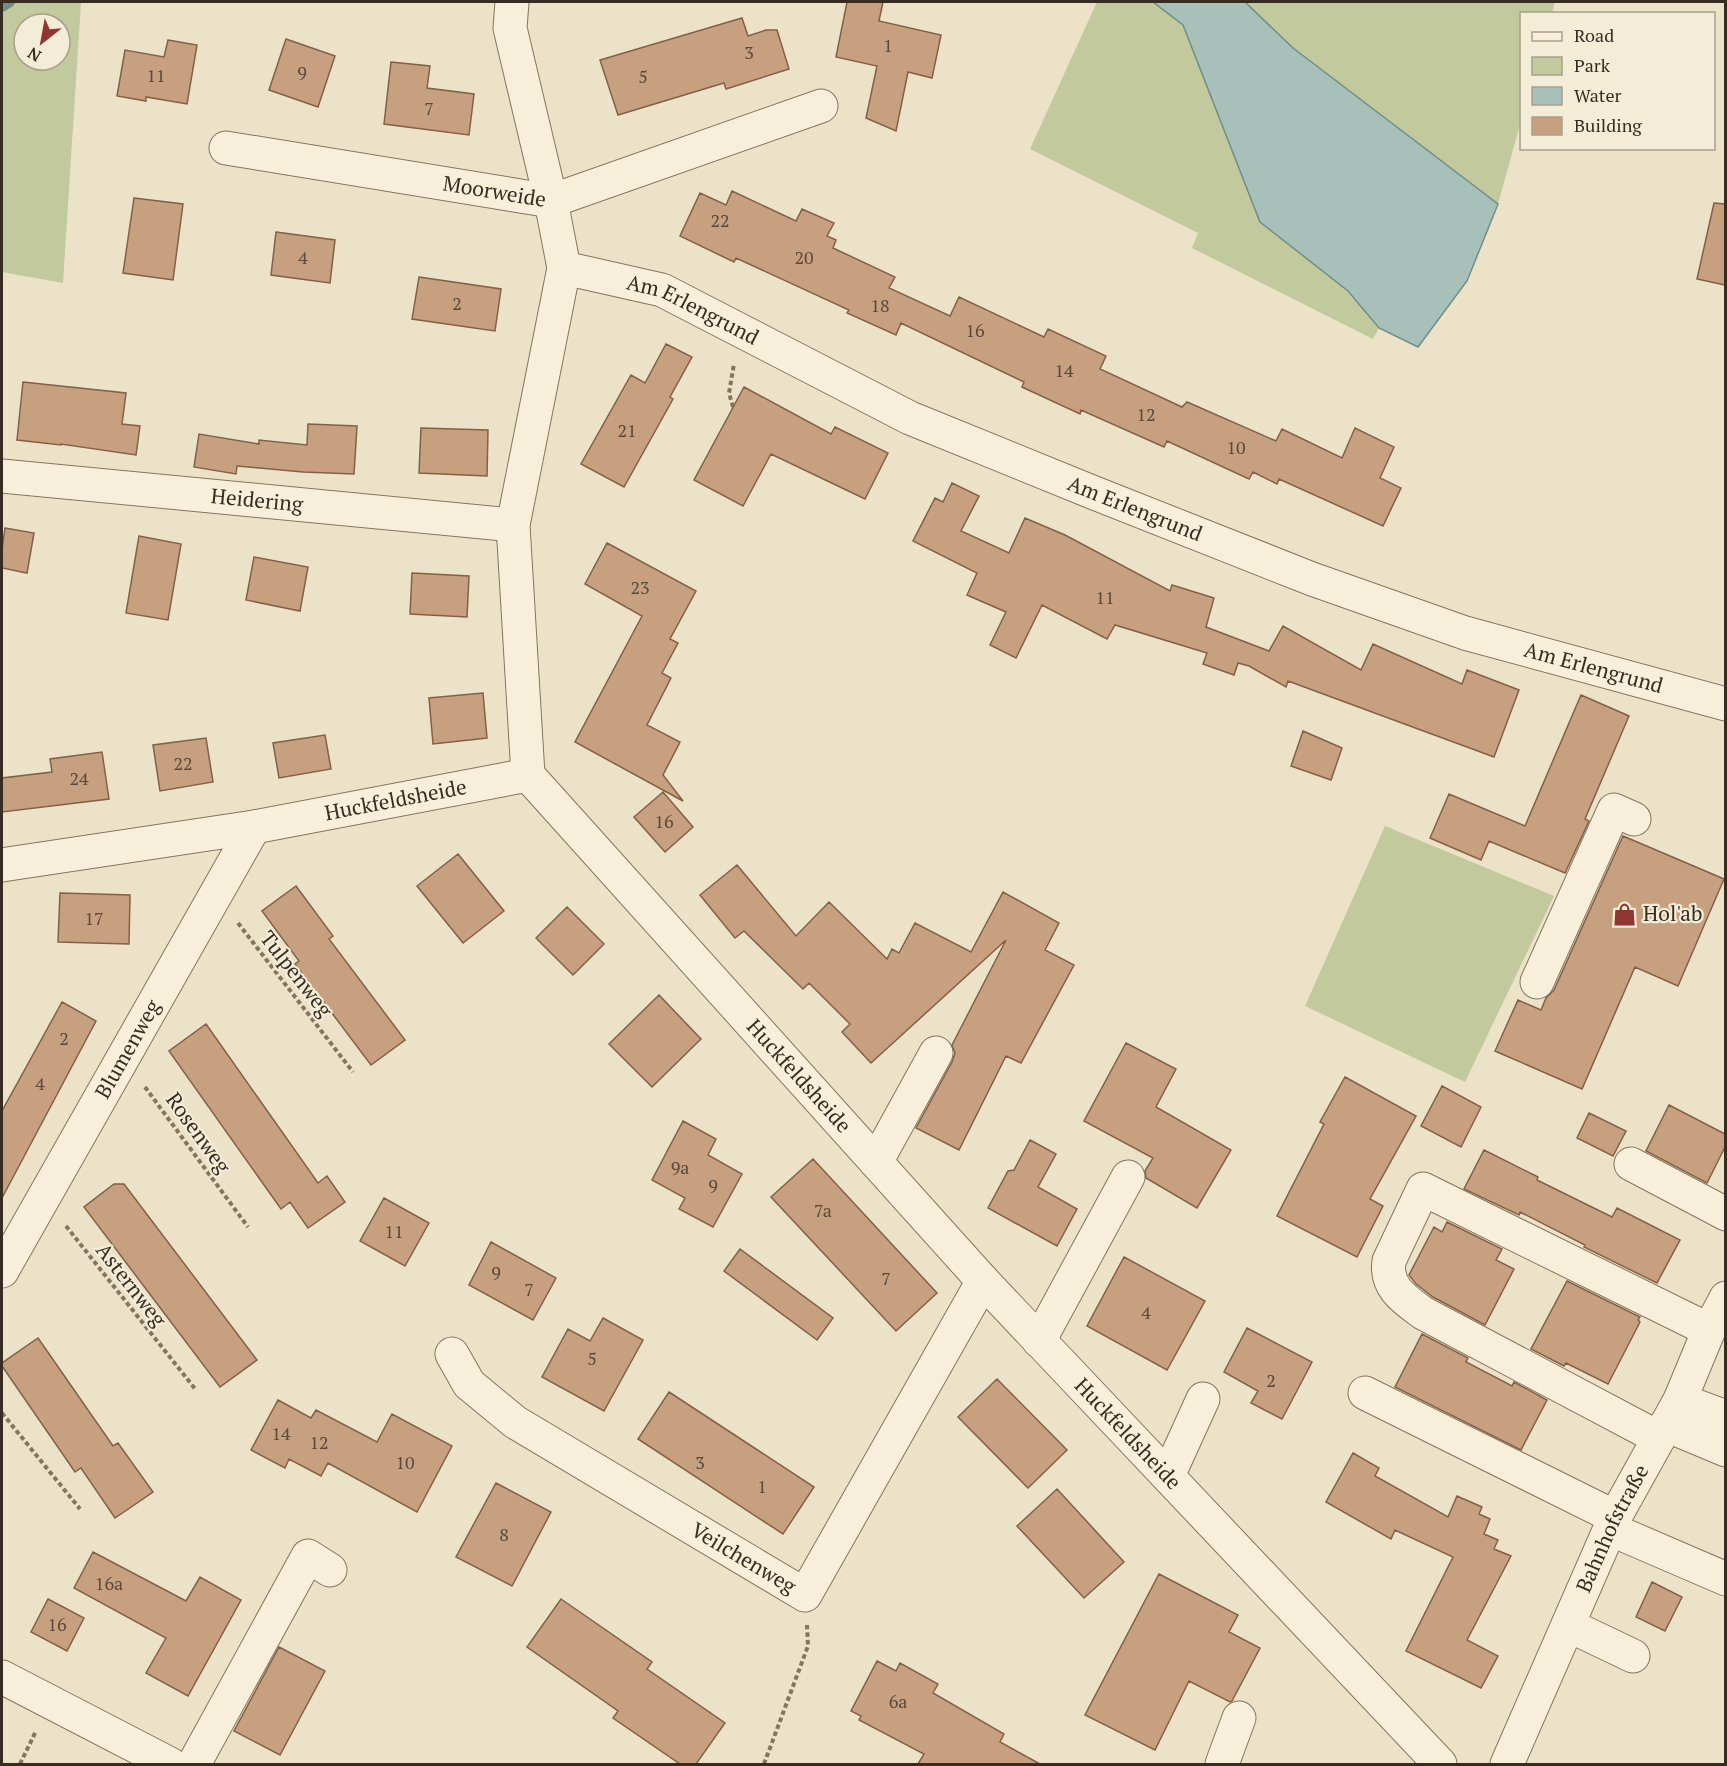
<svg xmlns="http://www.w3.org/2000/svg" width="1727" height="1766" font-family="'PT Serif',serif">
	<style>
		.green { fill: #c2c99c; fill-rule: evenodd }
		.water { fill: #a8c0ba; stroke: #6f8e87; stroke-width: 1.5 }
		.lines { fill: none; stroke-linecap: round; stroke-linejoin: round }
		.stream { stroke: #6f8e87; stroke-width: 10 }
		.building { fill: #c7a080; stroke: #836046; stroke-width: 1.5 }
		.minor-casing { stroke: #86755e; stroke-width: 35 }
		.path { stroke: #86755e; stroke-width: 4; stroke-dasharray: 4.5 3; stroke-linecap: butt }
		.minor { stroke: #f7efda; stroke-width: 33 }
		.labels { text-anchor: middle; stroke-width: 4.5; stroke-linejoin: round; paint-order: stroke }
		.number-label { font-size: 18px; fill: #5b4939 }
		.street-label { font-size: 21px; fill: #372c21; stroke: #f3ecd7 }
		.poi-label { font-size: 21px; fill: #372c21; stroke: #f3ecd7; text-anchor: start }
	</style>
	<rect width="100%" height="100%" fill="#ebe2c8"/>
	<path class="green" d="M2,2H81L63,283L2,272ZM24,24H60V60H24Z
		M1097,2H1153L1183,25L1260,222L1348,291L1379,328L1373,339L1192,248L1198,233L1030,149Z
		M1245,2H1555L1552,13L1522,14L1521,121L1498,204L1293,48Z
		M1385,826L1554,896L1465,1082L1305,1006Z"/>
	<path class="water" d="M1153,2H1245L1293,48L1498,204L1467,281L1418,347L1379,328L1348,291L1260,222L1183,25Z"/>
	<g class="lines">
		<path class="stream" d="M2,7L10,2"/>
	</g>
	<path class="building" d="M847,2H883L879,21L941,35L932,78L908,72L896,131L866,118L877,66L836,57Z
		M742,18L748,36L766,30H777L789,69L726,89L724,83L618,115L600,60Z
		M286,39L335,56L318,107L269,90Z
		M168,40L197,45L187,104L146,97V101L117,96L125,50L164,57Z
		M391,62L430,66L427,88L474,94L469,135L384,124Z
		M732,191L796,221L802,209L834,223L827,236L836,240L833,248L895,277L889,288L950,316L959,297L1044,337L1048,329L1106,356L1100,369L1182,407L1187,402L1276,441L1282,429L1342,458L1355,428L1394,447L1380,478L1401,488L1383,526L1279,479L1277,484L1253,472L1249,479L1167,441L1164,447L1081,410L1080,414L1022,387L1024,382L901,323L896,335L847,313L849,310L736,258L734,262L680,236L700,193L726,205Z
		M134,198L183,204L173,280L123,273Z
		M1714,203L1725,204V285L1697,279Z
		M276,232L335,240L330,283L271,275Z
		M419,277L501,289L495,331L412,319Z
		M666,344L692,357L670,397L673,399L624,487L581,464L631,375L645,383Z
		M23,382L126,393L122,424L140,426L136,455L61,444V445L17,440Z
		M744,387L831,434L835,427L888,453L865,499L771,454L743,506L694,480Z
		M308,424L357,426L354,474L303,472L237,466L236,474L194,467L199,434L259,444V440L307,445Z
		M421,428L488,430L487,476L419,473Z
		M952,483L979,496L961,531L1009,553L1025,518L1065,535L1170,591L1172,585L1214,598L1206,627L1269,651L1283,626L1361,670L1373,644L1462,684L1467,670L1519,690L1494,757L1288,681L1286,687L1249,666L1238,663L1234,675L1203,664L1207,653L1115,625L1107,639L1042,605L1016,658L990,645L1006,612L967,595L977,573L913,541L935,498L943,502Z
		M5,528L34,533L27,573L2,568V550Z
		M139,536L181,544L168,620L126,613Z
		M607,543L696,591L670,639L678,643L662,673L671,678L647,725L680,742L663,775L683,801L575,742L642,616L585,584Z
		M254,557L308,567L300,611L246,600Z
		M412,573L469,576L467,617L410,614Z
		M483,693L487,738L433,744L429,698Z
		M1581,695L1629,716L1585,819L1589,821L1565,873L1489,841L1481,860L1430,838L1449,794L1525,826Z
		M1303,731L1342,748L1331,780L1291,766Z
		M325,735L331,769L279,778L273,743Z
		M206,738L213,782L160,791L153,745Z
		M102,752L109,799L2,812V778L52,772L50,759Z
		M663,792L693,827L665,852L634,817Z
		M1623,836L1724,879L1678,986L1635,967L1582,1089L1495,1051L1518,1000L1541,1010L1546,998L1554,990Z
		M458,854L504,911L463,943L417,886Z
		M737,865L796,936L829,902L887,959L892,949L899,953L915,923L971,952L1003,892L1059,923L1045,950L1074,965L1021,1063L1006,1056L959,1150L916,1128L952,1062L955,1053L952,1045L1006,940L871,1063L842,1032L850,1024L809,983L803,989L744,931L735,938L700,895Z
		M296,886L333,936L329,939L405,1040L371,1065L295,964L299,961L262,911Z
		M60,893L130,895L129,944L58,942Z
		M567,907L604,944L573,975L536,938Z
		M659,995L701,1039L652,1087L609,1044Z
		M62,1002L96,1021L2,1198V1111Z
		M206,1024L318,1183L327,1176L345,1202L308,1228L290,1202L281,1209L169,1051Z
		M1126,1043L1176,1069L1156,1107L1231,1150L1197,1208L1146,1178L1145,1171L1153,1158L1084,1121Z
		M1345,1077L1416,1116L1370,1199L1383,1206L1357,1257L1277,1216L1324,1124L1320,1122Z
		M1442,1086L1481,1107L1461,1147L1421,1126Z
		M1669,1105L1725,1134V1147L1707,1183L1646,1151Z
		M1589,1113L1626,1131L1613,1156L1577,1138Z
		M683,1121L716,1139L708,1155L742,1174L713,1227L679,1209L685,1198L652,1180Z
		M1030,1140L1056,1154L1038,1187L1077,1209L1057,1246L988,1208L1008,1171L1014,1170Z
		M1484,1150L1538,1177L1537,1180L1612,1217L1617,1208L1680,1240L1657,1283L1584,1247L1585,1245L1520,1212L1519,1215L1464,1189Z
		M813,1159L937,1293L896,1331L771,1197Z
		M114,1184H124L257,1360L220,1387L84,1207Z
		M384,1198L429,1223L405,1266L360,1241Z
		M1447,1222L1502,1249L1496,1260L1514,1269L1485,1325L1433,1297L1416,1284L1409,1275L1434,1227L1442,1232Z
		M491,1242L556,1278L533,1320L469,1285Z
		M740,1249L833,1318L817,1340L724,1271Z
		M1124,1257L1205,1301L1167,1370L1087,1326Z
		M1567,1281L1640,1317L1638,1320L1640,1322L1608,1384L1566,1363L1564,1366L1531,1349Z
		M603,1318L643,1340L604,1411L542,1377L568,1329L590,1341Z
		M1247,1328L1312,1362L1282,1419L1251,1403L1258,1391L1224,1372Z
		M1422,1334L1468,1358L1466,1362L1512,1386L1514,1382L1547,1400L1521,1450L1395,1387Z
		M38,1338L113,1446L118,1443L153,1492L115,1518L81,1468L75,1472L2,1366V1363Z
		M997,1379L1067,1450L1028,1488L958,1417Z
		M669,1392L814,1487L783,1534L638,1439Z
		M278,1400L311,1418L316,1410L377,1442L392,1414L452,1446L417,1512L328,1463L321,1476L289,1459L285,1468L251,1450Z
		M1353,1453L1379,1468L1375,1476L1448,1517L1457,1496L1482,1507L1479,1514L1490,1519L1484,1534L1498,1540L1494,1549L1511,1556L1467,1640L1498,1656L1481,1688L1406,1651L1453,1557L1395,1530L1391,1539L1326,1502Z
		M496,1483L551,1512L512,1586L456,1557Z
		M1057,1489L1124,1562L1084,1598L1017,1526Z
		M93,1552L186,1601L200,1577L241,1600L188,1696L146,1673L166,1638L74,1588Z
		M1159,1574L1238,1615L1229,1632L1260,1648L1232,1701L1230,1702L1189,1681L1155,1750L1085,1715Z
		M1652,1582L1682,1597L1665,1631L1636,1617Z
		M48,1599L84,1618L67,1651L31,1632Z
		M561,1599L652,1662L647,1669L725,1723L696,1764H680L613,1718L618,1711L527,1647Z
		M279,1647L325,1671L280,1755L234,1731Z
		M877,1661L896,1671L900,1663L938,1684L933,1693L1004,1734L1000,1742L1040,1764H918L924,1754L859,1720L861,1716L851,1711Z"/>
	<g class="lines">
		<defs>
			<g id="minor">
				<path d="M512,2L510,28L551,201L564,268L513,525L528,775"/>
				<path id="s1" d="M226,148L551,201L821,106"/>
				<path id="s2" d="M564,268L662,290L910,418L1092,492L1312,579L1465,633L1726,704"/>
				<path id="s3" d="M2,476L513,525"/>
				<path id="s4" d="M528,775L983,1281L1440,1764"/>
				<path id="s5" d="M2,865L254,827L528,775"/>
				<path d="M1537,982L1614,810L1634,819"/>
				<path d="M876,1162L936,1053"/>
				<path d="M1631,1164L1726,1214"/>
				<path id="s6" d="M2,1271L254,827"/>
				<path d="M1039,1341L1128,1177"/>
				<path id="s7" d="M452,1354L469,1384L515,1422L805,1595L983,1281"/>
				<path d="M1365,1393L1615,1517"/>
				<path d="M1680,1400L1726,1417"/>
				<path d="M1666,1425L1726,1450"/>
				<path d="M1659,1438L1423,1313C1404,1299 1385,1287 1389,1261L1423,1189L1709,1330"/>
				<path d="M1168,1476L1203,1399"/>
				<path d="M1610,1529L1726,1579"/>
				<path d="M1568,1625L1633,1656"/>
				<path d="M2,1677L170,1764"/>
				<path d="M194,1764L308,1556L330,1570"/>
				<path d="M1222,1764L1239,1718"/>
				<path id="s8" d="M1507,1764L1615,1517L1680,1400L1709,1330L1726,1298"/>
			</g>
		</defs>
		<use href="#minor" class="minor-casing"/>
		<path class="path" d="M733,407L729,393L734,364
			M238,923L353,1072
			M145,1087L248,1227
			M66,1226L196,1390
			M2,1413L80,1509
			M20,1764L36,1731
			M764,1764L808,1646L807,1625"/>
		<use href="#minor" class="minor"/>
	</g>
	<defs>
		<symbol id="shop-bare" viewBox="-9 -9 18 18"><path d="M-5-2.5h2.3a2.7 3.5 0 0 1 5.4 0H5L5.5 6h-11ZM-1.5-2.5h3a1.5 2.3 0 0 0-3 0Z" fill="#913532" stroke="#f3ecd7" stroke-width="2.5" paint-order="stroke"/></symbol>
	</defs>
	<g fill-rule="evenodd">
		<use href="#shop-bare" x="1608" y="898" width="33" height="33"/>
	</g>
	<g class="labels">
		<g class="number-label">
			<text x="888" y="52">1</text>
			<text x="749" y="59">3</text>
			<text x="302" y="79">9</text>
			<text x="156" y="82">11</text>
			<text x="643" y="83">5</text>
			<text x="429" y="115">7</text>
			<text x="720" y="227">22</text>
			<text x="303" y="264">4</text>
			<text x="804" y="264">20</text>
			<text x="457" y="310">2</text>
			<text x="880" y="312">18</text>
			<text x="975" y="337">16</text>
			<text x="1064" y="377">14</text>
			<text x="1146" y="421">12</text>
			<text x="627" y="437">21</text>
			<text x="1236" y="454">10</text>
			<text x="640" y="594">23</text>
			<text x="1105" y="604">11</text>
			<text x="183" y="770">22</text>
			<text x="79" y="785">24</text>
			<text x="664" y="828">16</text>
			<text x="94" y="925">17</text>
			<text x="64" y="1045">2</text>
			<text x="40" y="1090">4</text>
			<text x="680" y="1174">9a</text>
			<text x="713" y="1192">9</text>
			<text x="823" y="1217">7a</text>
			<text x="394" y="1238">11</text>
			<text x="496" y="1279">9</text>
			<text x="886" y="1285">7</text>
			<text x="529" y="1296">7</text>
			<text x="1146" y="1319">4</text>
			<text x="592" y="1365">5</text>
			<text x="1271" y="1387">2</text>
			<text x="281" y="1440">14</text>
			<text x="319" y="1449">12</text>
			<text x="405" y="1469">10</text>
			<text x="700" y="1469">3</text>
			<text x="762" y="1493">1</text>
			<text x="504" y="1541">8</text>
			<text x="109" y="1590">16a</text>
			<text x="57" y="1631">16</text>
			<text x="898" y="1708">6a</text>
		</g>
		<g class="street-label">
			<text dy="7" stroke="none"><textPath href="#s1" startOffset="272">Moorweide</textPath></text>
			<text dy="7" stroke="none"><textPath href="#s2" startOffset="136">Am Erlengrund</textPath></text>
			<text dy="7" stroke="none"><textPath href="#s3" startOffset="256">Heidering</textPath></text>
			<text dy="7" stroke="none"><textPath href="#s2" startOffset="622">Am Erlengrund</textPath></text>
			<text dy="7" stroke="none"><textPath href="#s2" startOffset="1108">Am Erlengrund</textPath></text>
			<text dy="7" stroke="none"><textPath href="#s5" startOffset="399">Huckfeldsheide</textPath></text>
			<text transform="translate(296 974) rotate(52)" y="7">Tulpenweg</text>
			<text dy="7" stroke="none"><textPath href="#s6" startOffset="255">Blumenweg</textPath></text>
			<text dy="7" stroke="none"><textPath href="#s4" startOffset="405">Huckfeldsheide</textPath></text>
			<text transform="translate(198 1133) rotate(54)" y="7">Rosenweg</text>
			<text transform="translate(131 1285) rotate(52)" y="7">Asternweg</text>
			<text dy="7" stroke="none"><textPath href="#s4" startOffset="891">Huckfeldsheide</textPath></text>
			<text dy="7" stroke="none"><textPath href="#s8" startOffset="258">Bahnhofstraße</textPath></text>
			<text dy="7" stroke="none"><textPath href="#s7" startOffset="360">Veilchenweg</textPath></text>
		</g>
		<g class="poi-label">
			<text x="1643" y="921">Hol'ab</text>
		</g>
	</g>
	<rect width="1727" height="1766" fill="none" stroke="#372c21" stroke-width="6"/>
	<rect x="1520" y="12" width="195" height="138" fill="#f3ecd7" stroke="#a89f8e" stroke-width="1.5"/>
	<rect x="1532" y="32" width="30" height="9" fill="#f7efda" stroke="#a89f8e" stroke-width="1.5"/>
	<text x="1574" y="42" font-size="18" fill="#372c21">Road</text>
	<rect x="1532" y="57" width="30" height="18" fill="#c2c99c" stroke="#a89f8e" stroke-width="1.5"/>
	<text x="1574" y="72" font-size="18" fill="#372c21">Park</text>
	<rect x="1532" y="87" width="30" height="18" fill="#a8c0ba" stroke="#a89f8e" stroke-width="1.5"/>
	<text x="1574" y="102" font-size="18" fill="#372c21">Water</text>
	<rect x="1532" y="117" width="30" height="18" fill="#c7a080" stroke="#a89f8e" stroke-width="1.5"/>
	<text x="1574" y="132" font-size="18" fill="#372c21">Building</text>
	<g transform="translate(42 42) rotate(211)"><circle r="28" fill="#f3ecd7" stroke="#a89f8e" stroke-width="1.5"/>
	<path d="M0-4.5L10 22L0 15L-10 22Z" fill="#913532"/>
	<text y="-9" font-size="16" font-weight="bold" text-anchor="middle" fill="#372c21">N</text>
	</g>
</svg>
